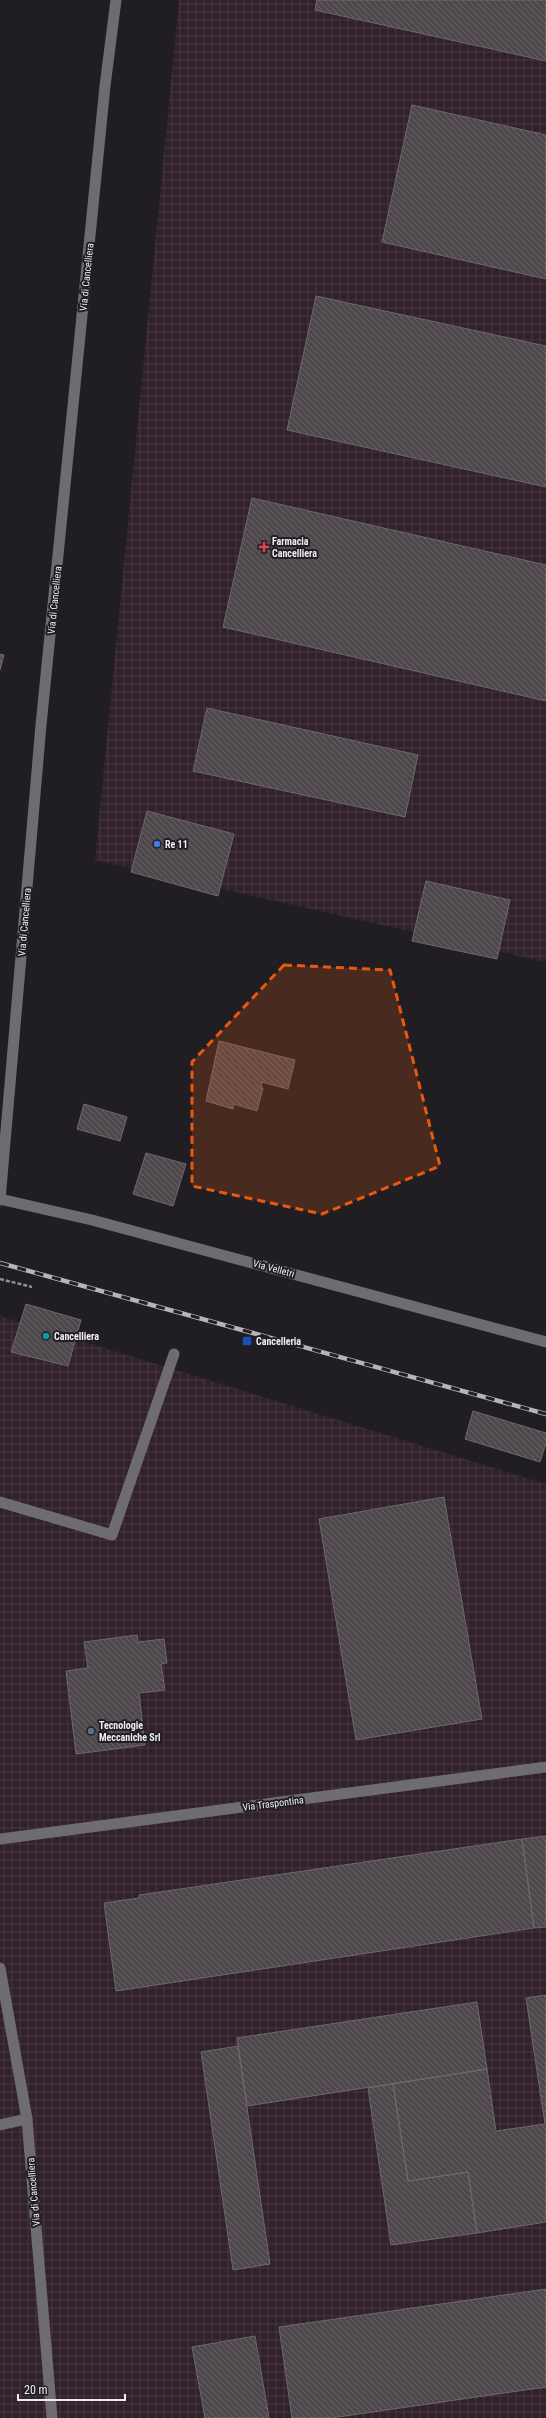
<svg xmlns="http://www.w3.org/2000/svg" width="546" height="2418" font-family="'Roboto Condensed',sans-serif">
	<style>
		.industrial { fill: url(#industrial-grid) }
		.building { fill: url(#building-back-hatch); stroke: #6e686c }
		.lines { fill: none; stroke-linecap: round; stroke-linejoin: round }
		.path { stroke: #928f93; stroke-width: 2.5; stroke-dasharray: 4 2; stroke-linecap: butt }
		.service { stroke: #6e6b71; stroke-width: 11 }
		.minor { stroke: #6e6b71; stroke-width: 11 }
		.tertiary { stroke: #6e6b71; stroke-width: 11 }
		.rail-casing { stroke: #b6b4b7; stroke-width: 4.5 }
		.rail { stroke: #211e23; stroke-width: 3; stroke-dasharray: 9; stroke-linecap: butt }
		.marked { fill: #e8590c; fill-opacity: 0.2; stroke: #e8590c; stroke-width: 3; stroke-dasharray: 8 5; stroke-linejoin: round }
		.health-dot { fill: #e0444e; stroke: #211e23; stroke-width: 1.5 }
		.shop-dot { fill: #3f7fe0; stroke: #211e23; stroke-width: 1.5 }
		.culture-dot { fill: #0f9aa8; stroke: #211e23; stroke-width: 1.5 }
		.transit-dot { fill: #1a4fb4; stroke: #211e23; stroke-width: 1.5 }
		.service-dot { fill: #5c6f8a; stroke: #211e23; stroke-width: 1.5 }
		.labels { text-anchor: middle; stroke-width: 4; stroke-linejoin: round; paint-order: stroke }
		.street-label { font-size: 10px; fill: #efedf0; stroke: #211e23 }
		.poi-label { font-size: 10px; font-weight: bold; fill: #efedf0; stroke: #211e23; text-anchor: start }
	</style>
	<defs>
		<pattern id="industrial-grid" width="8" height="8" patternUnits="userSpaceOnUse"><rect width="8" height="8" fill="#31212b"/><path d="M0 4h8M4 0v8" fill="none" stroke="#453740"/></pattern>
		<pattern id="building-back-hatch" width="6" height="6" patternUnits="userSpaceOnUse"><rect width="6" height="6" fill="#4e484c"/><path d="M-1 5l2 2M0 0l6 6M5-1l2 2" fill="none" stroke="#686366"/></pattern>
	</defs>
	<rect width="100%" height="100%" fill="#211e23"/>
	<path class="industrial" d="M179,0H546V962L95,860Z
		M0,1316L546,1484V2418H0Z"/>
	<path class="building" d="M317,0H546V61L315,10Z
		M412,105L546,135V279L382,242Z
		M316,296L546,346V487L287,430Z
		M252,498L546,565V701L223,627Z
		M0,654L4,655L0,670Z
		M207,708L418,755L405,817L193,771Z
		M147,811L234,834L218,896L131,872Z
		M426,881L510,900L497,959L412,941Z
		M219,1041L295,1060L288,1089L262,1082L261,1088H263L257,1111L234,1104L233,1109L206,1101Z
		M84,1104L127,1117L120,1141L77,1129Z
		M146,1153L186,1164L173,1206L133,1194Z
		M26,1304L81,1320L68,1366L11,1352Z
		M473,1411L546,1433V1443L540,1462L465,1439Z
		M444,1497L482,1719L356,1740L319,1519Z
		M137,1635L138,1642L164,1639L167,1663L161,1664L165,1690L139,1693L145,1745L76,1754L66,1671L88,1668L84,1642Z
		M546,1836V1927L534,1928L522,1839Z
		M522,1839L534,1928L116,1991L104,1903L139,1898V1895Z
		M546,1995V2222L477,2233L468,2172L408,2181L393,2084L487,2069L496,2131L545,2124L526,1998Z
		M477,2002L487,2069L247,2106L237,2038Z
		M238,2046L270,2264L233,2270L201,2052Z
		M393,2084L408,2181L468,2172L477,2233L391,2245L368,2088Z
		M546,2289V2387L331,2418H292L279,2327Z
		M255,2336L269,2418H205L192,2347Z"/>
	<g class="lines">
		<path class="path" d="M0,1279L32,1287"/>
		<path class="service" d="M0,1502L112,1535L174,1354"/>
		<path class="minor" d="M0,1199L92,1220L546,1342
			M0,1839L546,1767
			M0,2125L27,2119"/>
		<path class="tertiary" d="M0,1200L41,725L105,86L116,0
			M0,1968L27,2119L52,2418"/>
		<defs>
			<path id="rail" d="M0,1263L546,1414"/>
		</defs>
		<use href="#rail" class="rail-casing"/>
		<use href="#rail" class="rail"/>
	</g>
	<path class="marked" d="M284,965L390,970L440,1166L322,1214L192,1186V1062Z"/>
	<path class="health-dot" d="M262 541h4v4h4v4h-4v4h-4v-4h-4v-4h4z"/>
	<circle class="shop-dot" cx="157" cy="844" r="4"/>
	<circle class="culture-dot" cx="46" cy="1336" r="4"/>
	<rect class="transit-dot" x="242" y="1336" width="10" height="10" rx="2"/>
	<circle class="service-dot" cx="91" cy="1731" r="4"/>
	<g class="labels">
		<g class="street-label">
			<text transform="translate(86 277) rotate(-84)" y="4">Via di Cancelliera</text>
			<text transform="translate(54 600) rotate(-84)" y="4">Via di Cancelliera</text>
			<text transform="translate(24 922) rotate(-85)" y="4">Via di Cancelliera</text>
			<text transform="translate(274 1268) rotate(15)" y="4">Via Velletri</text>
			<text transform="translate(273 1803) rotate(-7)" y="4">Via Traspontina</text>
			<text transform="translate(33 2192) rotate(-95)" y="4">Via di Cancelliera</text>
		</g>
		<g class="poi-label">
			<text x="272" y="545">Farmacia<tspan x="272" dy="12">Cancelliera</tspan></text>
			<text x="165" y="848">Re 11</text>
			<text x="54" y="1340">Cancelliera</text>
			<text x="256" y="1345">Cancelleria</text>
			<text x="99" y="1729">Tecnologie<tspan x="99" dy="12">Meccaniche Srl</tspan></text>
		</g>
	</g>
	<path d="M18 2394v6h107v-6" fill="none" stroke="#efedf0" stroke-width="2"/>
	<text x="24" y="2394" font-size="12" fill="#efedf0" stroke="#211e23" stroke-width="3" paint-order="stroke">20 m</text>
</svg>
